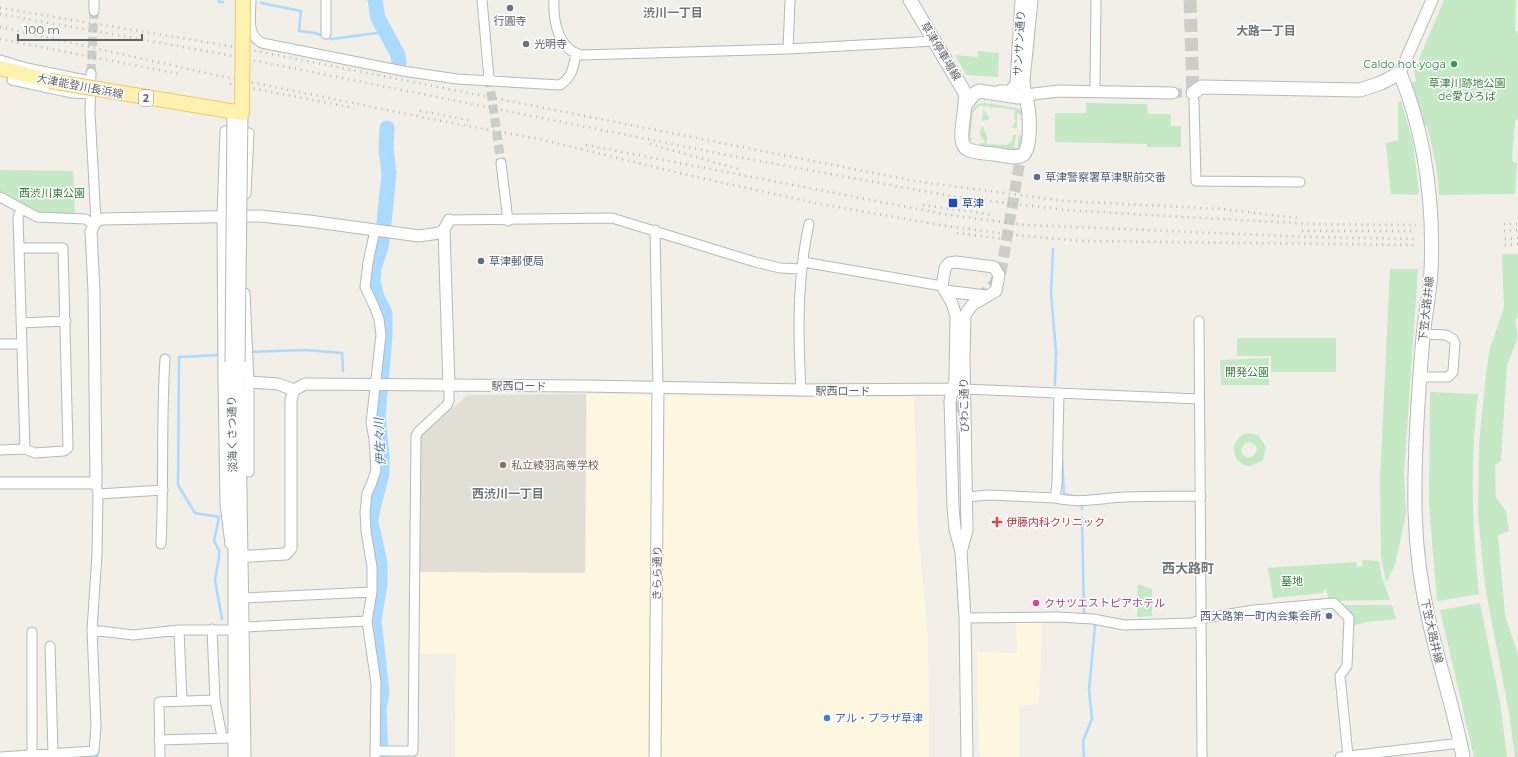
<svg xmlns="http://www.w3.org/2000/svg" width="1518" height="757" font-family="Montserrat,'Noto Sans JP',sans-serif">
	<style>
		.commercial { fill: #fef7e0 }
		.education { fill: #e1ded6 }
		.green { fill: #c5e8c5; fill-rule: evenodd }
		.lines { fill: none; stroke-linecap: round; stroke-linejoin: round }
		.stream { stroke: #aadaff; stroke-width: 2.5 }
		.river { stroke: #aadaff; stroke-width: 15 }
		.minor-tunnel { stroke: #ccccc8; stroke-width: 9; stroke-dasharray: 9 4.5; stroke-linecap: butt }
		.tertiary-tunnel { stroke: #ccccc8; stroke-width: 11; stroke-dasharray: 11 5.5; stroke-linecap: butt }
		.secondary-tunnel { stroke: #ccccc8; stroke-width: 13; stroke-dasharray: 13 6; stroke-linecap: butt }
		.minor-casing { stroke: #b5b8bc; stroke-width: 11 }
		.tertiary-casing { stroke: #b5b8bc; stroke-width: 13 }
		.secondary-casing { stroke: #b6babf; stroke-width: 15 }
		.primary-casing { stroke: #f2c960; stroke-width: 16 }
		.minor { stroke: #fff; stroke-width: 9 }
		.tertiary { stroke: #fff; stroke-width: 11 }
		.secondary { stroke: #fff; stroke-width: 13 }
		.primary { stroke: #fff2af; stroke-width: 14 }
		.rail { stroke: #b6b7b8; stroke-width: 2.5; stroke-dasharray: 1 5; stroke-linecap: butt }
		.tertiary-bridge-casing { stroke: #b5b8bc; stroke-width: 13; stroke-linecap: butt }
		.primary-bridge-casing { stroke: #f2c960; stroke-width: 16; stroke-linecap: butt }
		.tertiary-bridge { stroke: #fff; stroke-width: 11 }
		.primary-bridge { stroke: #fff2af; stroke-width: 14 }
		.worship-dot { fill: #6b7280; stroke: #fff; stroke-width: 1.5 }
		.leisure-dot { fill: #2e9e5b; stroke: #fff; stroke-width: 1.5 }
		.service-dot { fill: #5c6f8a; stroke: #fff; stroke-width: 1.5 }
		.transit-dot { fill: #1a4fb4; stroke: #fff; stroke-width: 1.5 }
		.education-dot { fill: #8d6e63; stroke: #fff; stroke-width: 1.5 }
		.health-dot { fill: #e0444e; stroke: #fff; stroke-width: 1.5 }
		.hotel-dot { fill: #d1479c; stroke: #fff; stroke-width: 1.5 }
		.shop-dot { fill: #3f7fe0; stroke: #fff; stroke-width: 1.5 }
		.labels { text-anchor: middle; stroke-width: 3; stroke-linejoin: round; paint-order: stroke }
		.shield { fill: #fff; stroke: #8f9295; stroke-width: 1 }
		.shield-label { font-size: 10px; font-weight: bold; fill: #5f6368 }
		.worship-label { font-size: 11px; fill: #5b616d; stroke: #fff }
		.street-label { font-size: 11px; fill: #5f6368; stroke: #fff }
		.leisure-label { font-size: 11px; fill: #27864d; stroke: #fff; text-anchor: end }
		.park-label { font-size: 11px; fill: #348238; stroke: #fff }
		.service-label { font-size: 11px; fill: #4e5e75; stroke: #fff; text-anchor: start }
		.transit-label { font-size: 11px; fill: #164399; stroke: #fff; text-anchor: start }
		.education-label { font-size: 11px; fill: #785e54; stroke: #fff; text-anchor: start }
		.health-label { font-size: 11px; fill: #be3a42; stroke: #fff; text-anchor: start }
		.hotel-label { font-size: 11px; fill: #b23c85; stroke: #fff; text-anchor: start }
		.shop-label { font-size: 11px; fill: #366cbe; stroke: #fff; text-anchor: start }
		.neighbourhood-label { font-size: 12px; font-weight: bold; fill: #70757a; stroke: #fff }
		.water-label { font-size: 12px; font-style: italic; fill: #4174aa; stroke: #fff }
		.quarter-label { font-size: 13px; font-weight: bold; fill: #70757a; stroke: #fff }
	</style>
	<rect width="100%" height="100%" fill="#f1efe8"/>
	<path class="commercial" d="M587,394L749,398L914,397L917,519L928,638L929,757H455L456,653L418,654L419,572L586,573Z
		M1016,622L1042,623L1039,704L1019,705V757H980L977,695V652L1017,653Z"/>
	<path class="education" d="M586,394L585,573L419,572L421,434L468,395Z"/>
	<path class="green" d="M1444,0H1516L1515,31H1517L1518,35V119L1515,121L1512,160L1513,162L1517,163L1515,194L1439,195C1438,171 1433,149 1427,126L1422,125L1411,83L1416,81L1414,71Z
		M978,51L999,53L998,77L966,75L955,55L978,57Z
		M994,80L992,104L1017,108L1022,111L1024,117L1017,113V128H1012L1016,120L1014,119L1015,110L992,107L991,110L990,107L984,106V110L990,119L982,121L984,106H979L973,112L970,138L972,139L970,142L968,139C970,127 967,103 984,103L987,83L985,103L991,104Z
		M1401,101L1413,143L1419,191L1418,195L1391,194L1386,143L1398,140V103Z
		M1086,103L1147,104L1148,114H1171V126H1181V147H1147V144L1055,142V113H1086Z
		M981,127H983L988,139L986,140L987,144L1007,145L1012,141L1013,134L1016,135L1014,147L1017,148L1019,135L1022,136L1021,147L1013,151L979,146L980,143H985L980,134Z
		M0,170L73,171L75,215L40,213L32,211L0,192Z
		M1502,254H1518V317L1515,320L1518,337L1507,365L1501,461L1495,465L1496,498L1506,511L1509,531L1498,535L1505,615L1518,655V757H1515L1509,713L1485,586L1478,515L1479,444L1486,373L1490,348L1504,308Z
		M1390,269H1418L1404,473L1406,514L1395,565L1386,582L1381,557L1380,480Z
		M1237,338H1336V372H1271V356H1237Z
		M1269,358V385H1221L1220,360Z
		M1430,392L1478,394C1470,462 1472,526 1479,594L1437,601L1429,504Z
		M1248,433L1258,435L1266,447L1263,460L1251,466C1230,466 1228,438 1248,433ZM1250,442L1256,446L1257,451L1253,456L1248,458L1242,454L1241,450L1244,444Z
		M1362,560L1379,561L1382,578L1390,600L1329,601L1326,589H1324V593L1273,598L1268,568L1357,562V567L1363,566Z
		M1138,584L1152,589V616L1137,617Z
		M1480,603L1500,702L1507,757H1474L1440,610Z
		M1342,605H1392L1396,619L1367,622L1354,626L1351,615Z"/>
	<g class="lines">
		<path class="stream" d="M219,0V2H223
			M261,3L301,11L299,31L315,33L332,39L385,32
			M1053,249L1051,293L1056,352L1055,385
			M249,352L307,350L342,353L343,371
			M220,355L179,357L178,485L195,513L219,517L214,541L219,550V558L215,580L222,619
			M1062,457L1064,494L1077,497
			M1082,507V509
			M1082,518L1084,614
			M80,756H97
			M1084,757L1083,741L1092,719L1089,690L1095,626"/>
		<path class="river" d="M375,0L378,18L398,55L399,63
			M381,757L379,708L382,693L374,620L380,584V563L371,522L373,508L382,474V456L378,417L385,336V313L377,297L373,281L374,268L381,247L384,223L389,173L386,149L387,128"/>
		<path class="minor-tunnel" d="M91,73L94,11
			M489,78L501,163
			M1173,93H1193L1194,98"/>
		<path class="tertiary-tunnel" d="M979,298L993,285L1001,272L1022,149
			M958,412V381"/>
		<path class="secondary-tunnel" d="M1190,0L1193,93"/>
		<defs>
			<path id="minor" d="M94,0V11
				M251,0C251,16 246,35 262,43L403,71L457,79L560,85C573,76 573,68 576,54
				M326,0V34
				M482,0L489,78
				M554,0C553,21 558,50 582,55L788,49L935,41
				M788,49L790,0
				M0,60L27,68L90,81
				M91,73L90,112L96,221
				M12,80L72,93L90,94
				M1095,91L1096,0
				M1194,101L1196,181L1300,182
				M501,163L508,221
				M0,197L37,217L85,219L94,224
				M21,209L18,217L19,248L25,449
				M449,220L612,218L755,262L780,268L802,269
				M655,230L658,388
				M803,262L942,286
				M245,293L249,382V472
				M1199,321L1202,757
				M21,323L66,321
				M0,344H21
				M1420,377H1448L1453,372L1455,343L1453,339L1446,335L1423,334
				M964,389L1199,399
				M801,390C798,335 797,278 809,224
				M0,450L25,449L35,453L64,451L68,448L63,248H19
				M98,494L163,490
				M967,497L988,495L1055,498C1079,504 1102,498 1126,497C1151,496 1176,496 1201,496
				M1055,498L1057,484L1059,393
				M161,544C164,483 161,421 165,359
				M230,544L225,504L223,380L222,216L225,131L249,133L246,194
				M245,598L372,592
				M965,618L1058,617L1093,619L1124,625L1192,623L1205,618L1254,610L1334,603L1349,618L1347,666L1340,676L1348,756
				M212,629L215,700L222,737
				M92,630L133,635L179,630H233L244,627L367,621
				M179,630L182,701
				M50,646L53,754
				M159,740L228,738
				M376,751H413L416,436L418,432L447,405L449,401V386
				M32,755V632
				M0,757L94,751L96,726L92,630L97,554L98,494L96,483
				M160,757L159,702L215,700
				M375,757L376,683L367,621L372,592V567L366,531L365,512L367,493L371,485L376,470L374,439L371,423L381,335L379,319L374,306L365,287L368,263L375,230
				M1340,757L1461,743"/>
			<path id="tertiary" d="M1032,0L1024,80L1025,95L1059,91L1173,93
				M1400,73L1432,0
				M999,91H1010L1016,84L1021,0
				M444,230L449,386
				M945,291L986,296
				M231,362L234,557V757
				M239,362C242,493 244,625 245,757
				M249,382L278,384L294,390
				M0,483H96L94,291L91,231L96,221L102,219L260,216L309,221L419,236L439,233L444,230L449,220
				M961,552L967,530L964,356L965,315L972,305L996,291L999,275L994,267L956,262L949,263L945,268L942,286L952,303L956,316L955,379L950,401L953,507L955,529L961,552L965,618L967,757
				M234,557L286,554L291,548V400L294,390L305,384L585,386L804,390L964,389
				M655,757L658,388"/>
			<path id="secondary" d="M910,0L965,93C968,106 955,143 967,149C974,153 986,153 994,154C1004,155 1016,160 1024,154C1032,143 1030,108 1025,95L1018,97L979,91L974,94L966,104
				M1193,93L1201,87L1360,90L1381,83L1400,73C1425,135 1434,204 1431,271C1430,293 1425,315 1423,337C1418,395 1414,453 1415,511C1416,549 1421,588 1430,625C1440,669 1455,712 1463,757"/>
			<path id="primary" d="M0,68L50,81"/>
		</defs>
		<use href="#minor" class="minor-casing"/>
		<use href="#tertiary" class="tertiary-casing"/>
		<use href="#secondary" class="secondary-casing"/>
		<use href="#primary" class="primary-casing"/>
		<use href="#minor" class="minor"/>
		<use href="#tertiary" class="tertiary"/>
		<use href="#secondary" class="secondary"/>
		<use href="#primary" class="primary"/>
		<path class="rail" d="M0,8L236,47L914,181L1065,201L1222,209L1297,218
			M0,14L217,53L727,155L956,197L1066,210L1132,214L1312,224L1416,225
			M0,27L211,74L436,120L539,139L692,176L820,204L946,226L1013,235L1082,241L1417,245
			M0,39L179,74
			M230,84L354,108
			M420,111L473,121
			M650,144L742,170
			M586,145L949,215L1026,225L1313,237L1416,239
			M923,205L994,215
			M1504,224H1518
			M1302,231H1416
			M1504,231L1518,230
			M957,233L1003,239
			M1505,239L1518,238
			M1505,245L1518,244"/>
		<defs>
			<path id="tertiary-bridge" d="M231,362L233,112
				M239,362L242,113"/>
			<path id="primary-bridge" d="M50,81L242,113L243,0"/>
		</defs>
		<use href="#tertiary-bridge" class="tertiary-bridge-casing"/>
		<use href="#primary-bridge" class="primary-bridge-casing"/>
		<use href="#tertiary-bridge" class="tertiary-bridge"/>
		<use href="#primary-bridge" class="primary-bridge"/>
	</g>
	<g class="worship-dot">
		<circle cx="510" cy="8" r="4"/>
		<circle cx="526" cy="44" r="4"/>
	</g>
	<circle class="leisure-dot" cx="1454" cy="64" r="4"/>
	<g class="service-dot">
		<circle cx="1037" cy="177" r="4"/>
		<circle cx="481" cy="261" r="4"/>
		<circle cx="1329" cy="616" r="4"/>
	</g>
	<rect class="transit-dot" x="948" y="198" width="10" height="10" rx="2"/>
	<circle class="education-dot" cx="503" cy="465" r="4"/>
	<path class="health-dot" d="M995 516h4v4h4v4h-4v4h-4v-4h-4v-4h4z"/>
	<circle class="hotel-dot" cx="1036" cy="603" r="4"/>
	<circle class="shop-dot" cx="827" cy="718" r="4"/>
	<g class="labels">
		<rect class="shield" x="139" y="90" width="14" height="16" rx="3"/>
		<g class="shield-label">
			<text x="146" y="102">2</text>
		</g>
		<g class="worship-label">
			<text x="510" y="25">行圓寺</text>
			<text x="534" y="48" text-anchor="start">光明寺</text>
		</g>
		<g class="street-label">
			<text transform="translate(1019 43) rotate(-87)" y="4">サンサン通り</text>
			<text transform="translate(941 51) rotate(59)" y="4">草津停車場線</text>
			<text transform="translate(80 86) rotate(11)" y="4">大津能登川長浜線</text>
			<text transform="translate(1426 309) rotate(-84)" y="4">下笠大路井線</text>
			<text x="519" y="390">駅西ロード</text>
			<text x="843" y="395">駅西ロード</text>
			<text transform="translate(964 405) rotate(-91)" y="4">びわこ通り</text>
			<text transform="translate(232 434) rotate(-91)" y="4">淡海くさつ通り</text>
			<text transform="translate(657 573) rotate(-89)" y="4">きらら通り</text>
			<text transform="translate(1432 631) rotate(77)" y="4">下笠大路井線</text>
		</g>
		<g class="leisure-label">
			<text x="1446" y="68">Caldo hot yoga</text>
		</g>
		<g class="park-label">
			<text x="1467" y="87">草津川跡地公園<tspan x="1467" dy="13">de愛ひろば</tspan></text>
			<text x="52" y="197">西渋川東公園</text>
			<text x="1247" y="376">開発公園</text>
			<text x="1292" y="585">墓地</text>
		</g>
		<g class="service-label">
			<text x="1045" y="181">草津警察署草津駅前交番</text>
			<text x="489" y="265">草津郵便局</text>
			<text x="1321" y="620" text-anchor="end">西大路第一町内会集会所</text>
		</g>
		<g class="transit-label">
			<text x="962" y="207">草津</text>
		</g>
		<g class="education-label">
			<text x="511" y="469">私立綾羽高等学校</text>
		</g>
		<g class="health-label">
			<text x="1006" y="526">伊藤内科クリニック</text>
		</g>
		<g class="hotel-label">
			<text x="1044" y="607">クサツエストピアホテル</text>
		</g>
		<g class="shop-label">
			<text x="835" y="722">アル・プラザ草津</text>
		</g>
		<g class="neighbourhood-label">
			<text x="673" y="17">渋川一丁目</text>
			<text x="1266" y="35">大路一丁目</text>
			<text x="508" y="498">西渋川一丁目</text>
		</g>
		<g class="water-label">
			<text transform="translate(380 442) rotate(-93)" y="4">伊佐々川</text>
		</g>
		<g class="quarter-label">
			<text x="1188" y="573">西大路町</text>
		</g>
	</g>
	<path d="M18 34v6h124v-6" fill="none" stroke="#5f6368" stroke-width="2"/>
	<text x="24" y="34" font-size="12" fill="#5f6368" stroke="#ffffff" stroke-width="3" paint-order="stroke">100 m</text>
</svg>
